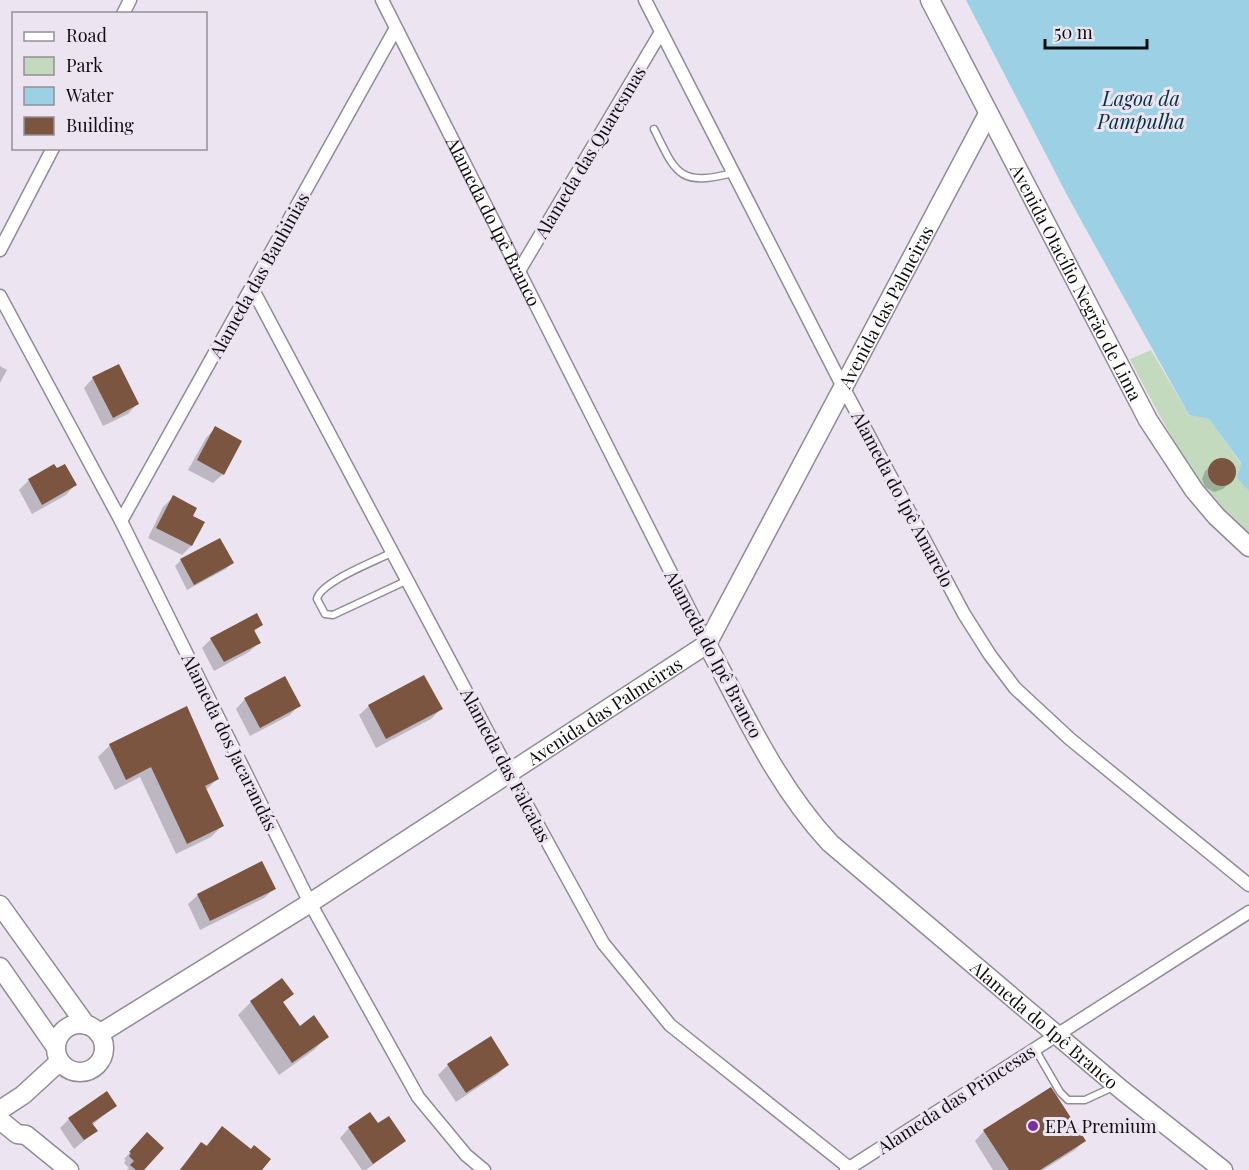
<svg xmlns="http://www.w3.org/2000/svg" width="1249" height="1170" viewBox="0 0 1249 1170" font-family="'Playfair Display',serif">
<style>
.green{fill:#c4dabf}
.water{fill:#9cd1e5}
.shadow{fill:#0003}
.building{fill:#7b553f}
.lines{fill:none;stroke-linecap:round;stroke-linejoin:round}
.lane-casing{stroke:#918b96;stroke-width:9}
.street-casing{stroke:#918b96;stroke-width:15}
.secondary-casing{stroke:#918b96;stroke-width:21}
.lane{stroke:#fff;stroke-width:6}
.street{stroke:#fff;stroke-width:12}
.secondary{stroke:#fff;stroke-width:18}
.poi-dot{fill:#7a2ea0;stroke:#ece5f1;stroke-width:2}
.labels{text-anchor:middle;dominant-baseline:central;stroke-width:6;stroke-linejoin:round;paint-order:stroke}
.street-label{font-size:18px;fill:#0f0d10;stroke:#ece5f1}
.poi-label{font-size:18px;fill:#0f0d10;stroke:#ece5f1;text-anchor:start}
.water-label{font-size:20px;font-style:italic;fill:#013140;stroke:#ece5f1}
</style>
<rect width="100%" height="100%" fill="#ece5f1"/>
<path class="green" d="M1151,350L1189,415L1209,419L1241,464L1238,478L1249,491V541C1198,489 1163,424 1130,359Z"/>
<path class="water" d="M966,0H1249V491L1237,478L1241,463L1209,419L1189,415L1067,195Z"/>
<path class="shadow" d="M0,366L7,370L0,383Z
M93,378L137,404L128,414L103,426L84,388Z
M215,428L223,474L213,483L188,470L206,438Z
M1219,459L1231,463L1235,471L1229,483L1223,489L1214,492L1205,487L1202,479L1205,471Z
M29,480L75,485L66,495L32,514L19,490Z
M173,497L191,517V546L182,555L148,538L163,507Z
M181,560L232,563L226,569L187,590L175,566Z
M261,625L253,633L259,643L249,652L214,671L202,648L211,639Z
M245,699L299,705L290,715L250,736L236,709Z
M369,706L441,709L431,719L376,748L359,715Z
M186,708L217,779L206,790L223,825L211,837L176,854L140,777L115,790L98,757L110,745Z
M274,889L264,898L200,930L188,904L198,895Z
M292,994L282,1003L299,1028L327,1037L314,1050L279,1075L238,1015L251,1002Z
M448,1065H507L498,1074L456,1102L438,1075Z
M115,1106L92,1125L96,1131L74,1149L60,1128L69,1119Z
M377,1125L404,1141L366,1170H362L340,1138L349,1128Z
M222,1128L260,1170H179L202,1144L205,1147Z
M984,1131L1084,1141L1075,1150L1043,1170H993L975,1141Z
M147,1134L142,1170H127L129,1168L124,1163L126,1160L124,1159Z"/>
<path class="building" d="M119,364L139,404L113,418L92,377Z
M215,426L242,441L224,475L197,460Z
M1208 472a14 14 0 1 1 28 0a14 14 0 1 1-28 0Z
M54,464L57,468L65,464L77,485L42,505L28,479Z
M173,495L197,508L193,516L205,522L192,546L156,528Z
M220,538L234,563L194,585L180,559Z
M257,613L263,625L254,630L261,643L224,662L210,638Z
M424,675L443,709L386,739L368,705Z
M285,676L301,706L260,728L244,698Z
M187,706L219,779L205,786L224,826L187,844L151,767L126,780L109,744Z
M262,861L276,889L210,921L197,894Z
M282,978L294,994L283,1002L300,1026L314,1015L329,1037L292,1063L250,1001Z
M491,1036L509,1065L466,1093L447,1064Z
M1051,1087L1086,1141L1040,1170H1009L983,1130Z
M107,1091L117,1106L92,1123L98,1131L84,1140L68,1118Z
M370,1112L378,1123L389,1116L406,1141L373,1164L348,1127Z
M222,1126L251,1149L254,1145L271,1159L262,1170H180L201,1142L207,1146Z
M147,1132L164,1148L144,1170H136L130,1165L134,1161L129,1156L131,1153L129,1152Z"/>
<g class="lines">
<g class="lane-casing">
<path id="lane" d="M654,129C676,173 678,187 733,173
M393,552C376,561 320,582 317,599L325,614L333,615L408,580
M1035,1049L1060,1092L1068,1100H1085L1113,1087"/>
</g>
<g class="street-casing">
<g id="street">
<path id="s1" d="M382,0L707,644"/>
<path d="M645,0L843,387L964,614L990,655L1015,688L1070,739L1249,885"/>
<path d="M123,14L130,0"/>
<path d="M0,250L53,148"/>
<path d="M519,271L661,32"/>
<path d="M252,288L510,774L603,943L670,1025L852,1170"/>
<path d="M0,296L121,521L310,903L418,1097L466,1155L484,1170"/>
<path d="M121,521L396,28"/>
<path d="M846,1170L1249,912"/>
</g>
</g>
<g class="secondary-casing">
<g id="secondary">
<path id="s2" d="M930,0L1148,420L1194,490L1216,516L1249,547"/>
<path id="s3" d="M707,644C744,712 776,785 830,843L1123,1091L1223,1170"/>
<path d="M0,905L86,1025"/>
<path d="M0,967L55,1046"/>
<circle cx="80" cy="1048" r="24"/>
<path id="s4" d="M99,1034L310,903L707,644L988,114"/>
<path d="M0,1110L23,1095L59,1062"/>
<path d="M0,1120L17,1134L26,1135L69,1170"/>
</g>
</g>
<use href="#lane" class="lane"/>
<use href="#street" class="street"/>
<use href="#secondary" class="secondary"/>
</g>
<circle class="poi-dot" cx="1033" cy="1126" r="6"/>
<g class="labels">
<g class="street-label">
<text transform="translate(590 152) rotate(-59)">Alameda das Quaresmas</text>
<text stroke="none"><textPath href="#s1" startOffset="248">Alameda do Ipê Branco</textPath></text>
<text transform="translate(259 275) rotate(-61)">Alameda das Bauhinias</text>
<text stroke="none"><textPath href="#s2" startOffset="318">Avenida Otacílio Negrão de Lima</textPath></text>
<text stroke="none"><textPath href="#s4" startOffset="1104">Avenida das Palmeiras</textPath></text>
<text transform="translate(903 499) rotate(62)">Alameda do Ipê Amarelo</text>
<text transform="translate(714 654) rotate(62)">Alameda do Ipê Branco</text>
<text stroke="none"><textPath href="#s4" startOffset="600">Avenida das Palmeiras</textPath></text>
<text transform="translate(230 742) rotate(64)">Alameda dos Jacarandás</text>
<text transform="translate(506 765) rotate(62)">Alameda das Falcatas</text>
<text stroke="none"><textPath href="#s3" startOffset="516">Alameda do Ipê Branco</textPath></text>
<text transform="translate(956 1099) rotate(-33)">Alameda das Princesas</text>
</g>
<g class="poi-label">
<text x="1045" y="1126">EPA Premium</text>
</g>
<g class="water-label">
<text x="1141" y="97">Lagoa da<tspan x="1141" dy="23">Pampulha</tspan></text>
</g>
</g>
<rect x="12" y="12" width="195" height="138" fill="#ece5f1" stroke="#948f97" stroke-width="1.5"/>
<rect x="24" y="32" width="30" height="9" fill="#ffffff" stroke="#948f97" stroke-width="1.5"/>
<text x="66" y="42" font-size="18" fill="#0f0d10">Road</text>
<rect x="24" y="57" width="30" height="18" fill="#c4dabf" stroke="#948f97" stroke-width="1.5"/>
<text x="66" y="72" font-size="18" fill="#0f0d10">Park</text>
<rect x="24" y="87" width="30" height="18" fill="#9cd1e5" stroke="#948f97" stroke-width="1.5"/>
<text x="66" y="102" font-size="18" fill="#0f0d10">Water</text>
<rect x="24" y="117" width="30" height="18" fill="#7b553f" stroke="#948f97" stroke-width="1.5"/>
<text x="66" y="132" font-size="18" fill="#0f0d10">Building</text>
<path d="M1045 39v9h102v-9" fill="none" stroke="#0f0d10" stroke-width="3"/>
<text x="1054" y="39" font-size="18" fill="#0f0d10" stroke="#ece5f1" stroke-width="4.5" paint-order="stroke">50 m</text>
</svg>
